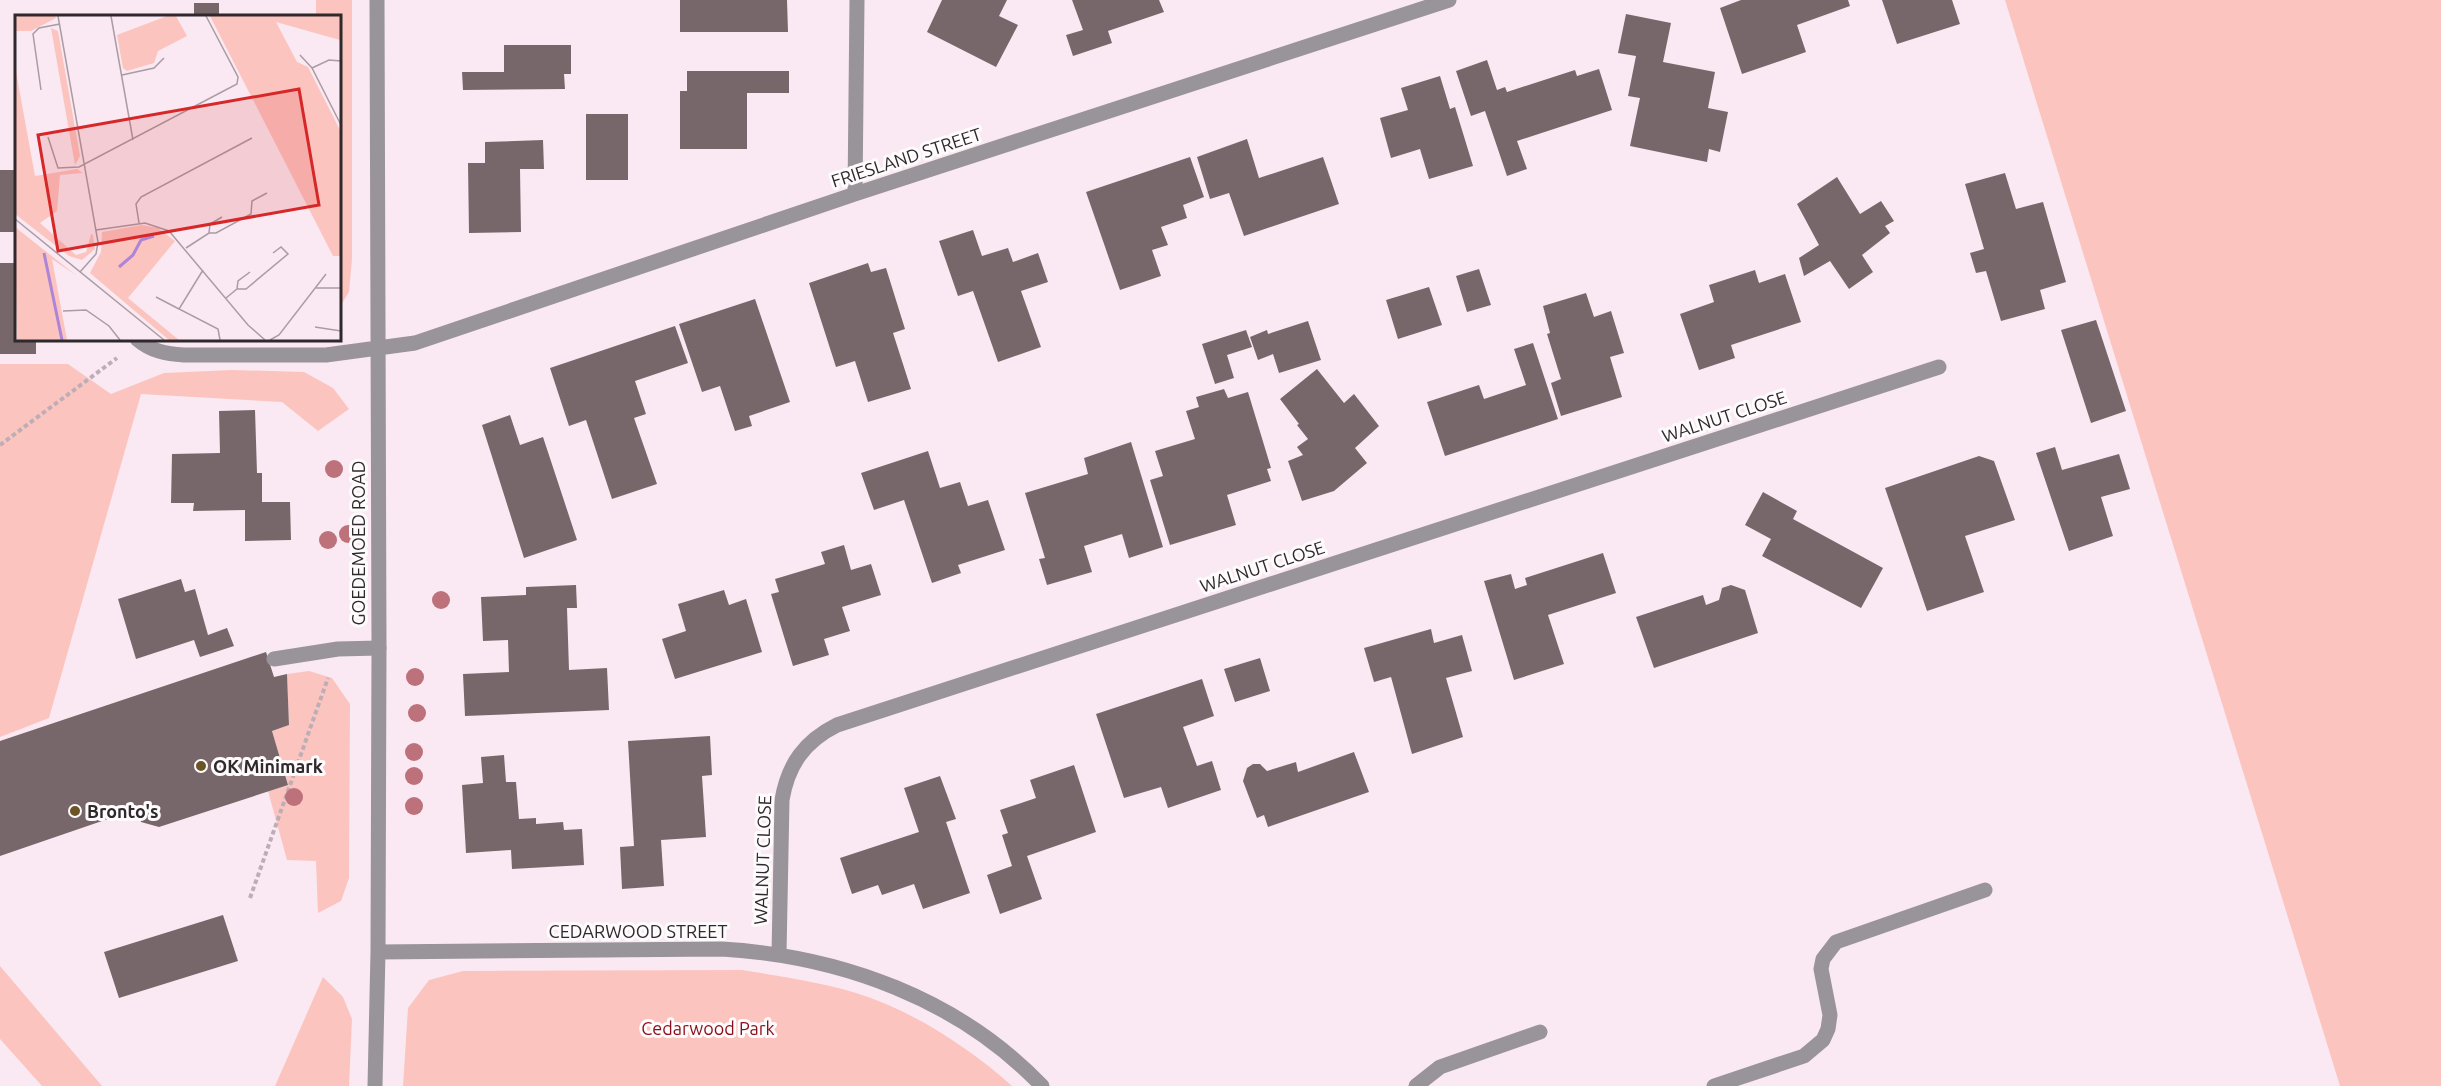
<svg xmlns="http://www.w3.org/2000/svg" width="2441" height="1086" viewBox="0 0 2441 1086" font-family="Ubuntu,sans-serif">
<style>
.green{fill:#fcc4bf}
.building{fill:#78676a}
.lines{fill:none;stroke-linecap:round;stroke-linejoin:round}
.path{stroke:#bcaeb6;stroke-width:4;stroke-dasharray:4.5 3;stroke-linecap:butt}
.service{stroke:#999499;stroke-width:15}
.minor{stroke:#999499;stroke-width:15}
.tree{fill:#bc717b}
.poi-dot{fill:#6c5525;stroke:#fefbfc;stroke-width:2}
.labels{text-anchor:middle;dominant-baseline:central;stroke-width:6;stroke-linejoin:round;paint-order:stroke}
.street-label{font-size:18px;fill:#2f292c;stroke:#fefbfc}
.poi-label{font-size:18px;font-weight:bold;fill:#2f292c;stroke:#fefbfc;text-anchor:start}
.park-label{font-size:18px;fill:#890e19;stroke:#fefbfc}
.inset-river{fill:none;stroke:#ad85d7;stroke-width:3}
.inset-road{fill:none;stroke:#a99ca3;stroke-width:1.5}
.view{fill:#d62828;fill-opacity:0.15;stroke:#d62828;stroke-width:3}
.inset-edge{fill:none;stroke:#2f292c;stroke-width:3}
</style>
<rect width="100%" height="100%" fill="#fae9f2"/>
<path class="green" d="M316,0H352V259L349,292L339,308V16H316Z
M2005,0H2441V1086H2340Z
M0,364H68L111,394L164,373L232,370L304,372L333,388L349,409L318,431L282,402L141,394L49,718L0,737Z
M309,671L332,678L350,704L349,878L341,901L318,913L316,861L287,860L268,791L288,785L272,731L289,725L287,674Z
M0,966L102,1086H42L0,1039Z
M742,970C784,977 828,983 868,997C919,1015 972,1050 1012,1086H403L408,1008L429,980L463,971Z
M323,977L343,997L352,1019L349,1086H275Z"/>
<path class="building" d="M680,0H787L788,32H680Z
M942,0H1007L999,16L1018,25L996,67L927,32Z
M1072,0H1159L1164,12L1108,31L1112,43L1073,56L1066,35L1083,30Z
M1741,0H1848L1850,6L1797,25L1806,52L1742,74L1720,8Z
M1882,0H1952L1960,24L1897,44Z
M194,3H219V16H194Z
M1626,14L1671,23L1663,62L1715,72L1708,108L1728,112L1720,152L1709,149L1707,162L1630,146L1640,98L1628,96L1636,56L1618,53Z
M504,45H571V74H564L565,89L463,90L462,72H504Z
M1487,60L1497,90L1505,87L1507,92L1575,70L1577,76L1599,69L1612,110L1517,141L1527,169L1507,176L1485,111L1471,116L1456,71Z
M687,71H789V93H747V149H680V91H687Z
M1440,76L1450,109L1455,107L1473,166L1429,179L1420,149L1391,158L1380,118L1408,110L1401,88Z
M586,114H628V180H586Z
M14,126H16V232H0V170H14Z
M1247,139L1259,178L1323,157L1339,204L1244,236L1229,193L1210,199L1197,157Z
M543,140L544,169H520L521,232L469,233L468,163H485V142Z
M1190,157L1204,197L1183,205L1187,218L1161,227L1168,245L1152,250L1161,276L1120,290L1086,192Z
M2005,173L2016,209L2043,202L2066,282L2040,290L2045,309L2001,321L1986,271L1976,273L1970,253L1984,249L1965,184Z
M1837,177L1860,214L1881,201L1894,221L1885,226L1890,233L1862,255L1873,272L1849,289L1830,261L1804,276L1799,258L1819,245L1797,204Z
M973,230L982,256L1008,248L1013,262L1038,253L1048,282L1021,291L1041,347L998,362L973,291L958,296L939,241Z
M0,263H16V339H36V354H0Z
M868,263L871,272L886,268L905,329L893,333L911,389L868,402L855,361L836,367L809,283Z
M1479,269L1491,305L1467,312L1456,276Z
M1755,270L1759,283L1785,274L1801,322L1731,345L1735,358L1699,370L1680,314L1714,302L1709,285Z
M1429,287L1442,325L1398,339L1386,300Z
M1586,293L1594,317L1611,311L1624,353L1610,357L1622,397L1561,416L1551,383L1561,379L1547,334L1550,333L1543,306Z
M755,299L790,402L749,416L752,426L735,431L720,386L702,392L679,324Z
M2096,320L2126,411L2091,423L2061,330Z
M1308,321L1321,360L1279,373L1273,354L1258,360L1250,337L1267,330L1268,334Z
M675,326L688,363L635,381L646,414L634,418L657,484L612,499L586,420L569,426L550,368Z
M1246,330L1252,347L1227,355L1234,378L1215,384L1202,344Z
M1533,343L1558,419L1445,456L1427,402L1479,385L1484,399L1526,385L1514,349Z
M1317,369L1344,403L1354,394L1379,426L1355,448L1367,463L1334,491L1302,501L1288,461L1303,455L1297,447L1308,439L1297,425L1299,424L1280,399Z
M1224,389L1228,398L1248,392L1271,468L1267,469L1271,481L1227,495L1236,525L1170,545L1150,480L1163,476L1155,451L1195,439L1186,411L1199,407L1196,397Z
M255,410L257,473H262V502H290L291,540L245,541V510L193,511L194,503H171L172,454L220,453L219,411Z
M510,415L520,445L543,437L577,540L524,558L482,425Z
M1131,442L1163,547L1129,558L1122,534L1084,546L1092,572L1047,585L1039,559L1045,558L1025,493L1088,474L1084,458Z
M2055,447L2062,470L2119,454L2130,489L2101,497L2113,536L2069,551L2036,453Z
M928,451L940,488L960,482L968,506L988,500L1005,550L958,565L961,573L932,583L904,500L874,510L861,473Z
M1979,456L1994,461L2015,520L1965,536L1984,592L1927,611L1885,488Z
M1763,492L1797,511L1793,519L1883,568L1861,608L1762,556L1771,539L1745,525Z
M844,545L851,570L871,564L881,595L842,607L850,631L824,639L829,655L793,666L771,594L779,592L775,579L825,564L821,552Z
M1603,553L1616,593L1548,615L1564,664L1514,680L1484,581L1511,574L1515,589L1527,585L1525,578Z
M181,579L185,592L195,589L208,635L227,628L234,646L200,657L194,640L136,659L118,599Z
M576,585L577,608H567L569,670L607,668L609,710L465,716L463,674L509,672L508,640L483,641L481,597L526,595V587Z
M1731,585L1745,590L1758,633L1654,668L1636,617L1703,595L1706,605L1719,600L1722,588Z
M724,590L729,605L746,599L762,652L675,679L662,639L686,631L678,604Z
M1431,629L1434,643L1462,635L1472,671L1446,678L1463,737L1412,754L1391,677L1374,682L1364,648Z
M266,652L274,677L287,674L289,725L272,731L288,785L159,827L141,822L137,809L0,856V741Z
M1260,658L1270,691L1235,702L1224,669Z
M1202,679L1214,716L1183,727L1197,766L1212,761L1221,790L1168,808L1161,787L1124,798L1096,714Z
M710,736L712,775L702,776L706,837L661,840L664,886L622,889L620,847L634,846L628,741Z
M1354,752L1369,792L1268,827L1264,815L1257,818L1243,781L1247,768L1253,764H1260L1267,771L1296,762L1298,772Z
M504,755L506,782H516L519,819L536,818V824L563,822L564,830L582,829L584,865L512,869L511,850L466,853L462,785L483,783L481,757Z
M1074,765L1096,832L1027,856L1042,899L1000,914L987,875L1012,866L1002,835L1008,833L1000,810L1036,798L1030,780Z
M940,776L956,819L946,822L970,893L923,909L914,884L882,895L878,885L852,894L840,858L919,832L904,788Z
M223,915L238,961L119,998L104,952Z"/>
<g class="lines">
<path class="path" d="M0,445L117,358
M250,898L328,678"/>
<path class="service" d="M274,659L338,649L379,648
M1416,1086L1440,1067L1540,1032
M1714,1086L1804,1056L1823,1040L1828,1029L1830,1015L1821,969L1823,959L1836,942L1985,890"/>
<path class="minor" d="M855,194L857,0
M137,339C151,351 166,354 184,355H326L415,343L855,194L1449,0
M378,952L722,949C841,956 959,999 1042,1086
M779,954L782,800C788,764 805,741 837,725L1939,367
M375,1086L378,952L379,648L377,0"/>
</g>
<g class="tree">
<circle cx="334" cy="469" r="9"/>
<circle cx="348" cy="534" r="9"/>
<circle cx="328" cy="540" r="9"/>
<circle cx="441" cy="600" r="9"/>
<circle cx="415" cy="677" r="9"/>
<circle cx="417" cy="713" r="9"/>
<circle cx="414" cy="752" r="9"/>
<circle cx="414" cy="776" r="9"/>
<circle cx="294" cy="797" r="9"/>
<circle cx="414" cy="806" r="9"/>
</g>
<g class="poi-dot">
<circle cx="201" cy="766" r="6"/>
<circle cx="75" cy="811" r="6"/>
</g>
<g class="labels">
<g class="street-label">
<text transform="translate(906 157) rotate(-18)">FRIESLAND STREET</text>
<text transform="translate(1724 416) rotate(-18)">WALNUT CLOSE</text>
<text transform="translate(358 543) rotate(-90)">GOEDEMOED ROAD</text>
<text transform="translate(1262 566) rotate(-18)">WALNUT CLOSE</text>
<text transform="translate(762 860) rotate(-88)">WALNUT CLOSE</text>
<text x="638" y="931">CEDARWOOD STREET</text>
</g>
<g class="poi-label">
<text x="213" y="766">OK Minimark</text>
<text x="87" y="811">Bronto's</text>
</g>
<g class="park-label">
<text x="708" y="1028">Cedarwood Park</text>
</g>
</g>
<g transform="translate(15 15)">
<rect width="326" height="326" fill="#fae9f2"/>
<path d="M5,1H40L41,3L16,16H0V3ZM152,1H161L172,21L143,36L139,48L112,56L108,53L102,20ZM195,1H325V25L261,7L282,47L293,52L325,115V241H318ZM36,13L43,16L65,141L60,150ZM0,51L20,161L62,154L68,158L45,160L42,196L25,208L61,240L71,237L76,219L78,220L80,234L67,245L54,241L0,199ZM127,210L143,213L160,226L113,283L164,325H154L75,258L86,237L87,217ZM0,212L62,261L37,244L52,325H2Z" fill="#fcc4bf"/>
<path class="inset-river" d="M29,238L47,325M104,252L118,240L126,225L139,221"/>
<path class="inset-road" d="M43,1L83,227L81,239L65,257M96,1L118,125M285,40L297,53L326,110M297,53L314,45L326,46M107,60L139,53L149,43M26,75L18,19L24,13L45,9M33,122L43,153L64,152L222,69L223,62L191,1M0,204L149,325M124,208L121,189L126,182L237,123M81,215L130,208L154,216L233,310L250,325M194,218L195,209L207,202M171,233L194,218H201L236,199L237,186L252,178M188,255L164,294L203,314L205,325M301,273H326M222,274L223,266L235,257M141,282L164,294M211,283L222,274H231L273,239L266,232L258,238M48,296L71,295L94,311L105,325M300,312L326,316M255,325L264,320L311,259"/>
<path class="view" d="M284,74L304,190L43,236L23,120Z"/>
<rect width="326" height="326" class="inset-edge"/>
</g>
</svg>
